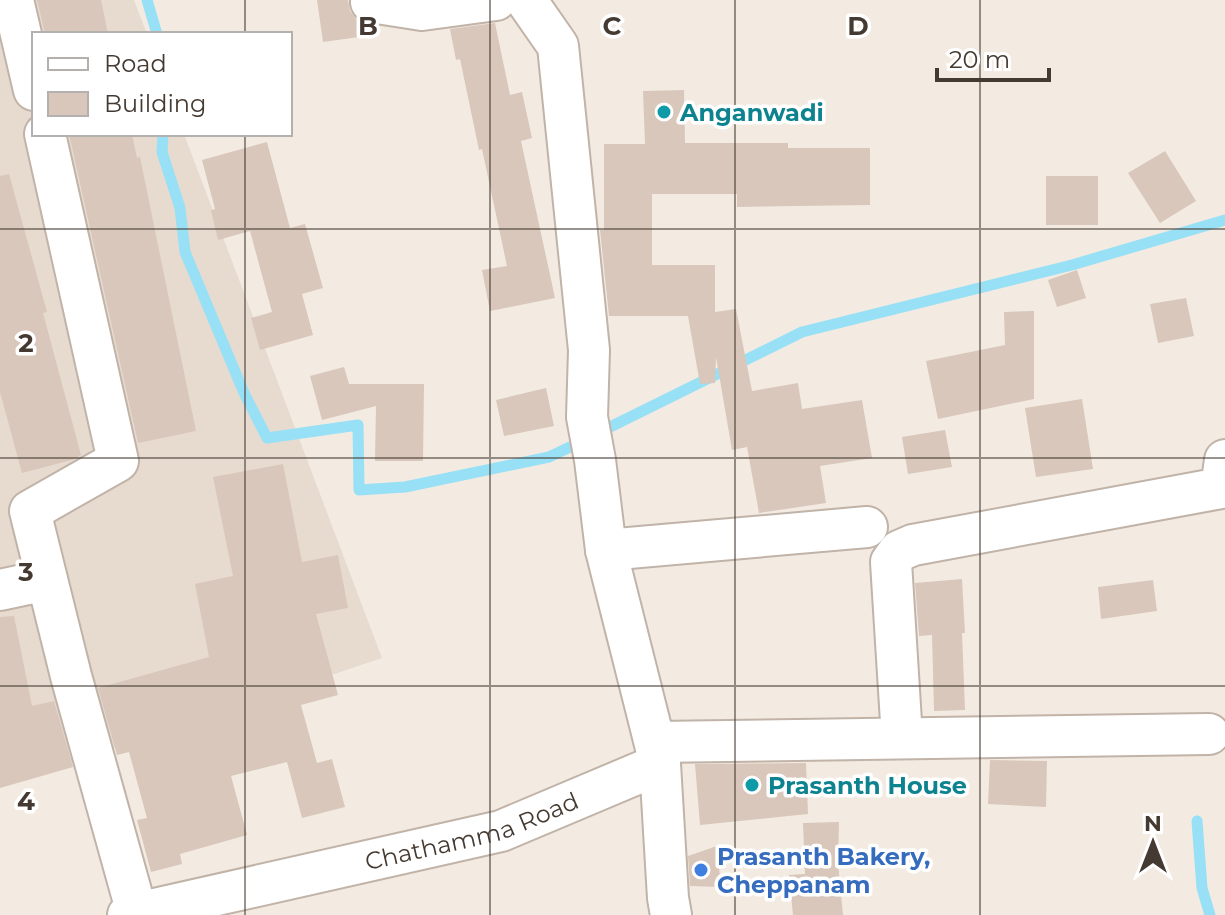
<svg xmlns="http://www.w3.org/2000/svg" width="1225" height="915" viewBox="0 0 1225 915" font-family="Montserrat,sans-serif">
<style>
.residential{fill:#e7dbd0}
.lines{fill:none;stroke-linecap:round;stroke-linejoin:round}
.stream{stroke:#98e0f5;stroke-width:11}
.building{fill:#d8c7ba}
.minor-casing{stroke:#c1b3a7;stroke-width:44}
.minor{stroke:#fff;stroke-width:40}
.grid{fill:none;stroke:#443a32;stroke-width:2;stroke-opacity:0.55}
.culture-dot{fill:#0f9aa8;stroke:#fff;stroke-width:3}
.shop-dot{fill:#3f7fe0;stroke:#fff;stroke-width:3}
.labels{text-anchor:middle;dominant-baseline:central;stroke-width:7;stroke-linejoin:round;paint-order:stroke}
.culture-label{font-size:24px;font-weight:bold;fill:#0d838f;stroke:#fff;text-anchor:start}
.street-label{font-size:24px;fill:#443a32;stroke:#fff}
.shop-label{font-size:24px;font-weight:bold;fill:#366cbe;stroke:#fff;text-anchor:start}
.grid-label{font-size:26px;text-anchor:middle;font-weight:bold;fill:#443a32;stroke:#fff;stroke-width:7;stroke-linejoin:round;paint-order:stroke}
</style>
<rect width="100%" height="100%" fill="#f3ebe2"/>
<path class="residential" d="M0,0H134L147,34H34V134H184L382,658L0,786Z"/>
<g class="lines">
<path class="stream" d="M147,0L157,34
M163,134L162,152L180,208L185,252L244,393L267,438L358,425L359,490L405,487L549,457L570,447
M604,430L802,332L1072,265L1225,220
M1197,821L1202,888L1210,915"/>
</g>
<path class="building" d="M37,0H101L108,34H45Z
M317,0H348L350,11L357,20L359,37L323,42Z
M495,23L510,95L522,92L532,138L521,141L555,298L490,311L482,270L507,266L482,149L479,150L460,59L456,60L450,29Z
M684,90L685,143H788V148H870V205L737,207V194H652V265H715V312L736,309L752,391L798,383L802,409L862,400L872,458L820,466L826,503L759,513L747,447L732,450L716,357L715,383L700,384L688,316H609L600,230H604V144H645L643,91Z
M69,134H132L137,158L140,157L196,431L138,443Z
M267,142L290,228L305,224L323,288L302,294L313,335L260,350L251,318L272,312L250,231L218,240L211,210L215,209L202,160Z
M1165,151L1196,201L1160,223L1128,173Z
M9,174L47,312L43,313L81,455L75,459L22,473L0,392V176Z
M1046,176H1098V225H1046Z
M1077,270L1086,298L1057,307L1048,280Z
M1186,298L1194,336L1158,343L1150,304Z
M1034,311V399L938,419L926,361L1005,345L1004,312Z
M344,367L349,384H424L423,461H375L376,406L322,420L310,376Z
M546,388L554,426L504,436L496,400Z
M1082,399L1093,469L1036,477L1025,408Z
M945,430L952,467L908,474L902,437Z
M283,464L302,562L338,555L348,608L316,614L338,695L301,705L317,763L332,759L345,807L302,818L287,762L231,776L247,835L180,854L182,864L151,872L137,820L147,818L129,752L117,755L98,688L209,657L195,584L233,576L213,477Z
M962,579L965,633H962L965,710L934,711L932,635L919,636L915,583Z
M1153,580L1157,611L1101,619L1098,587Z
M14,616L32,706L54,701L73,767L0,788V617Z
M990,760L1047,761L1046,807L988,804Z
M806,763L808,814L700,825L695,764Z
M839,822L838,863L843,915H793L789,875L805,874L803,823Z
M717,846L721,887L690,886L688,856Z"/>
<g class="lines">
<g class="minor-casing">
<g id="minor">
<path d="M13,0L34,90"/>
<path d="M526,0L558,46L589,350L587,417L595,460L606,550L660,764"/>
<path d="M371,2L422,10L496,0"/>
<path d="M45,134L118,461L30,511L71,676L137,913"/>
<path d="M606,550L867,527"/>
<path d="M0,590L47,580"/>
<path d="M902,738L891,562L899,551L913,545L1221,488L1225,460"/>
<path d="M655,742L1209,734"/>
<path id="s1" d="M128,915L501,831L660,764L668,898L671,915"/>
</g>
</g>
<use href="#minor" class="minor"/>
</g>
<path class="grid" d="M245,0V34M490,0V915M735,0V915M980,0V915M245,134V915M0,229H1225M0,458H1225M0,686H1225"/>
<g class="culture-dot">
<circle cx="664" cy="112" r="8"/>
<circle cx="752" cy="785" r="8"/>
</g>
<circle class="shop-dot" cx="701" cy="870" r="8"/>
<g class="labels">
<g class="culture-label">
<text x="680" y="112">Anganwadi</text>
<text x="768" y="785">Prasanth House</text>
</g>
<g class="street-label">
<text stroke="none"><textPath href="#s1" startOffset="354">Chathamma Road</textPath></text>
</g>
<g class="shop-label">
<text x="717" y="856">Prasanth Bakery,<tspan x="717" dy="28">Cheppanam</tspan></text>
</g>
</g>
<g class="grid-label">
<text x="368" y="35">B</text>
<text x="612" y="35">C</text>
<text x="858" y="35">D</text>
<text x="26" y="352">2</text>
<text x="26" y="581">3</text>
<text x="26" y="810">4</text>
</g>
<rect x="32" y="32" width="260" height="104" fill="#ffffff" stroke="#b4b0ad" stroke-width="2"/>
<rect x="48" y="58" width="40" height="12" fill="#ffffff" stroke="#b4b0ad" stroke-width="2"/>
<text x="104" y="72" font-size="24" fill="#443a32">Road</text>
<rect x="48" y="92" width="40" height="24" fill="#d8c7ba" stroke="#b4b0ad" stroke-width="2"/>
<text x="104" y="112" font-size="24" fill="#443a32">Building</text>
<g transform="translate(1153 843)" stroke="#ffffff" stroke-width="6" paint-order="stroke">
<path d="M0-6L14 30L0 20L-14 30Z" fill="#443a32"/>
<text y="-12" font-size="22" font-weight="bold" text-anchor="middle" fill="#443a32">N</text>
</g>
<path d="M937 68v12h112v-12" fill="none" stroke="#443a32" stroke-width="4"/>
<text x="949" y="68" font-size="24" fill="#443a32" stroke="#ffffff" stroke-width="6" paint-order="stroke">20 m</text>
</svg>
